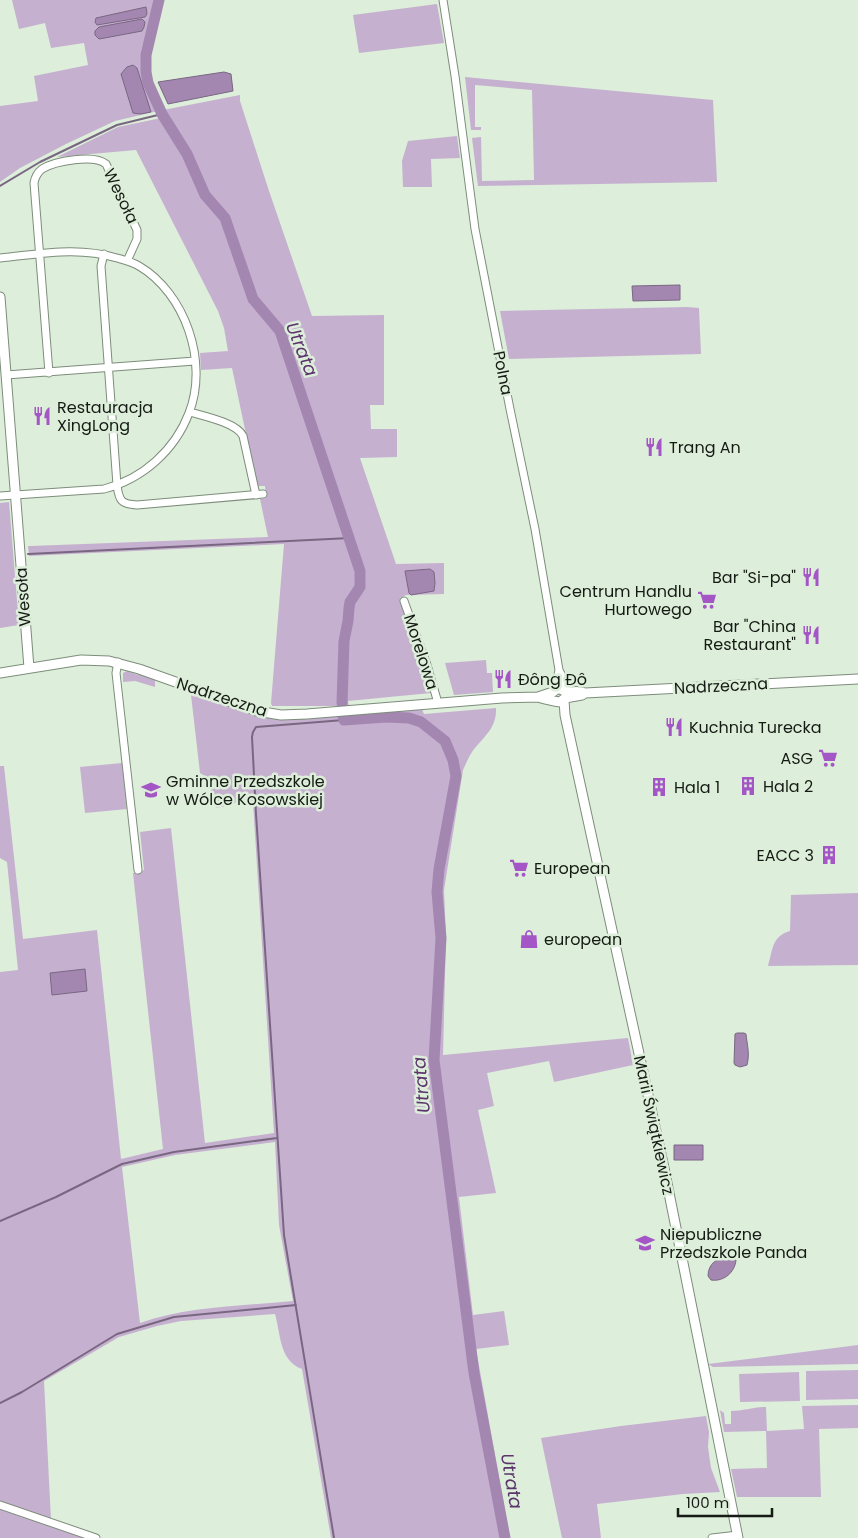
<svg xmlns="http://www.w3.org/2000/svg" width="858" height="1538" viewBox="0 0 858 1538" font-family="Poppins,sans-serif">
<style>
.green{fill:#c6b0d0;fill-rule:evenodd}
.water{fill:#a487b1;stroke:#796782}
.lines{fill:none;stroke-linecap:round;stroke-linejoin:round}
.stream{stroke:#796782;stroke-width:2}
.river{stroke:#a487b1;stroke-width:11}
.minor-casing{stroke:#7d8d7b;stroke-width:9}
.tertiary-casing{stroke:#7d8d7b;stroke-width:11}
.minor{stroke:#fff;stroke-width:7}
.tertiary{stroke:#fff;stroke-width:9}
.labels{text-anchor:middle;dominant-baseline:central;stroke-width:5;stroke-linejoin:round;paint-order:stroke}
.street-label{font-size:16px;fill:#151b14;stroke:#ddeeda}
.poi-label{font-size:16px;fill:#151b14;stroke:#ddeeda;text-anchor:start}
.water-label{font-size:18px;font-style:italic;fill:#5b356c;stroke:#ddeeda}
</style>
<rect width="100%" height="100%" fill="#ddeeda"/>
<path class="green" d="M12,0H154L155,4C149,27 140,54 143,78C145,90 152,101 158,111L240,95V101L269,191L312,316L384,315V405H370L371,429H397V457L360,458L396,564L444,563V594L406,595L400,598L423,665L431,693L348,701L349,706H272L271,703L284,544L29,556L28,546H31L268,537L260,499L266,498L265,486H257L232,368L201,370L200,353L228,351L224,328L218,311L136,150L57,157L118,127L161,118L158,111L115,121L66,144L20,168L0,182V106L38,101L34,76L88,65L84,43L51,48L45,23L19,29Z
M437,4L444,43L359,53L353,15Z
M465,77L713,100L717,182L478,186L472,138L481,137L482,181L534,180L532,90L475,85V127H481V130H471Z
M457,136L460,158L431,159L432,187H403L402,161L408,141Z
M687,307L699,308L701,354L509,359L500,311Z
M9,502L19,625L0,628V503Z
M486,660L487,673H492L493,692L454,695L445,663Z
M127,671L139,675L140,673L155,678V687L135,681L123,682V673Z
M191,695L279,719H301L361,713L422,709L424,714L496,708C497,729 483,737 472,752C468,758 466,764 463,770L444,890L446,936L443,1055L628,1038L633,1065L554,1082L549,1061L487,1073L494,1106L478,1110L496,1193L459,1197L473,1315L504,1311L509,1345L476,1349L510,1538H331L302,1369C279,1360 281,1335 275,1314L181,1321L157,1326L119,1337L44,1381L51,1520L0,1503V972L18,970L7,862L0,858V766H4L23,939L97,930L121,1159L163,1149L133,873L144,870L140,832L171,828L205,1143L274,1133L253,803L240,801L227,806L216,808L208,778L200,773ZM275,1142L279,1225L293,1301C242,1306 188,1306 140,1323L122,1167L175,1155Z
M122,763L127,809L85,813L80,767Z
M858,893V965L768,966C773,949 772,936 790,931L791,895Z
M858,1345V1364L713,1367L708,1364Z
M858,1370V1399L806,1400V1371Z
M799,1372L800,1401L740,1402L739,1374Z
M858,1405V1428L819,1429L821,1497H737L731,1469L767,1468L766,1431L724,1432L720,1410L724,1413L725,1424H731V1411C743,1411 753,1407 766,1407L767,1431L804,1429L802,1406Z
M706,1416L709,1432L708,1447L711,1468L720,1492L683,1494L597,1504L601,1538H562L541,1438L621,1426Z
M0,1508L90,1538H0Z"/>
<path class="water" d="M146,7L147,14L145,17L97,25L95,22L96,18Z
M142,19L145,22L144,27L142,31L99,39L95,35V31L99,27Z
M133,65L137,68L151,112L140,114L133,113L121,74L127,67Z
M224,72L231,74L233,91L168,104L158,82Z
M680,285V300L633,301L632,286Z
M430,569L434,572L435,583L434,591L411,595L409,593L405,571Z
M85,969L87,991L52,995L50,973Z
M737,1033H744L746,1034C747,1044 750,1054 747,1065L740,1067L735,1065L734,1063L735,1034Z
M674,1145H703V1160H674Z
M729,1255L733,1256L736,1260C735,1272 724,1282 711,1280L708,1276C708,1263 718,1258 729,1255Z"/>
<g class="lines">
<path class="stream" d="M0,186L40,162L117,125L162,114
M28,554L350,538
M0,1221L56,1197L122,1164L174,1152L277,1138
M0,1403L22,1392L117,1334L174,1317L296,1305
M334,1538L284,1235L256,814L252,737L253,732L256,727L344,720"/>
<path class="river" d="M159,0L146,55V72L148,83L162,114L187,154L205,195L225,218L253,299L280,331L360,571V587L350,602L349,608L348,621L344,641L342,703
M343,716L344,720L386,717L409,718L421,722L445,741L453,760L456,776L439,869L437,892L441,938L434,1060L474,1373L505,1538"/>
<g class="minor-casing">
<path id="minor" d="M443,0L455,76L475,229L510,409L535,529L559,670L562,676V689
M104,254L101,266L117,485C119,501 121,504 137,505L263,494
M0,258C41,254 77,246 117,258C124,260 132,262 139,266C185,293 209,362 189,413C175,450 143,479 104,489L0,496
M49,373L34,183C35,177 37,173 42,169C55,161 94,154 106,164L137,230V239L127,261
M6,375L195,361
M190,412C204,416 237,423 243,436L256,495
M404,601L427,665L438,703
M118,662L116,673L138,870
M555,689L559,670
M0,1505L96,1538
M712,1538L738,1535"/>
</g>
<g class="tertiary-casing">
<path id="tertiary" d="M0,297L29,668
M0,673L81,660L109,661L139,669L257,711L281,715L307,714L502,698L538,697C540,698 558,702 560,702L565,698L582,695L585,693
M538,697L553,692L558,688C560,689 562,690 565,691C571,693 578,690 585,693L858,679
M564,700L565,715L664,1168L738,1538"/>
</g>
<use href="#minor" class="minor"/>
<use href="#tertiary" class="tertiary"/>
</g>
<defs>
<g id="restaurant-bare" transform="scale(1.5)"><path d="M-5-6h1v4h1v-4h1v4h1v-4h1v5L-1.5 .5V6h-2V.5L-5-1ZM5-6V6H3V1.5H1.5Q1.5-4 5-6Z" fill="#a455c6" stroke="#ddeeda" stroke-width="2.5" paint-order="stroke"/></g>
<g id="supermarket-bare" transform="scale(1.5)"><path d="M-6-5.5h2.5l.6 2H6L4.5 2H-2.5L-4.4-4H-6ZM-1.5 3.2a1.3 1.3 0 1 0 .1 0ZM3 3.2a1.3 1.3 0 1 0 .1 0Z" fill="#a455c6" stroke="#ddeeda" stroke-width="2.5" paint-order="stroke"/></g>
<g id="building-bare" transform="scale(1.5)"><path d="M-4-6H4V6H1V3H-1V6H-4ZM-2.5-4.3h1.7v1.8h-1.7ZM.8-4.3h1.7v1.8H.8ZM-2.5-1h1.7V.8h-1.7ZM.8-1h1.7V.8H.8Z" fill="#a455c6" stroke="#ddeeda" stroke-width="2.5" paint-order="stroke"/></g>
<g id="school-bare" transform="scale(1.5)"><path d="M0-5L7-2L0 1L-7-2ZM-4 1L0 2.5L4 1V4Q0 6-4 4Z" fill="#a455c6" stroke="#ddeeda" stroke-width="2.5" paint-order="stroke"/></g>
<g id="shop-bare" transform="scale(1.5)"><path d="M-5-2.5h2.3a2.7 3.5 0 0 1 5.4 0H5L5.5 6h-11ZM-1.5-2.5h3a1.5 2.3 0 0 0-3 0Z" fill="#a455c6" stroke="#ddeeda" stroke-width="2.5" paint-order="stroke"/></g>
</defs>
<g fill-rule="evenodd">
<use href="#restaurant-bare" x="42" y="416"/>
<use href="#restaurant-bare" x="654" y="447"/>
<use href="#restaurant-bare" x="811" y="577"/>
<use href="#supermarket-bare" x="707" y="600"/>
<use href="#restaurant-bare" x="811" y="635"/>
<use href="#restaurant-bare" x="503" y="679"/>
<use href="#restaurant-bare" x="674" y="727"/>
<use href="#supermarket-bare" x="828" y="758"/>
<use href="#building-bare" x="748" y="786"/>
<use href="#building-bare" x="659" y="787"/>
<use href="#school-bare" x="151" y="790"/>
<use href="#building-bare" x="829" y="855"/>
<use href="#supermarket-bare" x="519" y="868"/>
<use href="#shop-bare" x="529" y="939"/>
<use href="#school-bare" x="645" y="1243"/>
</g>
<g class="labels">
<g class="street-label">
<text transform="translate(121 196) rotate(64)">Wesoła</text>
<text transform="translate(503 373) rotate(79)">Polna</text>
<text transform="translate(23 597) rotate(-94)">Wesoła</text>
<text transform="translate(421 652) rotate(72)">Morelowa</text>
<text transform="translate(721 686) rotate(-3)">Nadrzeczna</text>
<text transform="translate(222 697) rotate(18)">Nadrzeczna</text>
<text transform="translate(654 1125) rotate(78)">Marii Świątkiewicz</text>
</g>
<g class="poi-label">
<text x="57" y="407">Restauracja<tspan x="57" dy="18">XingLong</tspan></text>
<text x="669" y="447">Trang An</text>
<text x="796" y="577" text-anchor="end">Bar "Si-pa"</text>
<text x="692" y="591" text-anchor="end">Centrum Handlu<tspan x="692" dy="18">Hurtowego</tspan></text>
<text x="796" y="626" text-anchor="end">Bar "China<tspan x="796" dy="18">Restaurant"</tspan></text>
<text x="518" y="679">Đông Đô</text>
<text x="689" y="727">Kuchnia Turecka</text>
<text x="813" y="758" text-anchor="end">ASG</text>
<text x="166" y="781">Gminne Przedszkole<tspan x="166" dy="18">w Wólce Kosowskiej</tspan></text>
<text x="763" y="786">Hala 2</text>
<text x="674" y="787">Hala 1</text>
<text x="814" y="855" text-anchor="end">EACC 3</text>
<text x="534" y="868">European</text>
<text x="544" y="939">european</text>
<text x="660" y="1234">Niepubliczne<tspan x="660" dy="18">Przedszkole Panda</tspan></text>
</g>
<g class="water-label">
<text transform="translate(302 349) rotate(68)">Utrata</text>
<text transform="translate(421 1085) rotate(-95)">Utrata</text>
<text transform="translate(512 1481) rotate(80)">Utrata</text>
</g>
</g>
<path d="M678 1508v8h94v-8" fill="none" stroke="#151b14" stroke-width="2.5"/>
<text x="686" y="1508" font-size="15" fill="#151b14" stroke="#ddeeda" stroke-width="4" paint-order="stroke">100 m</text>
</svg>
